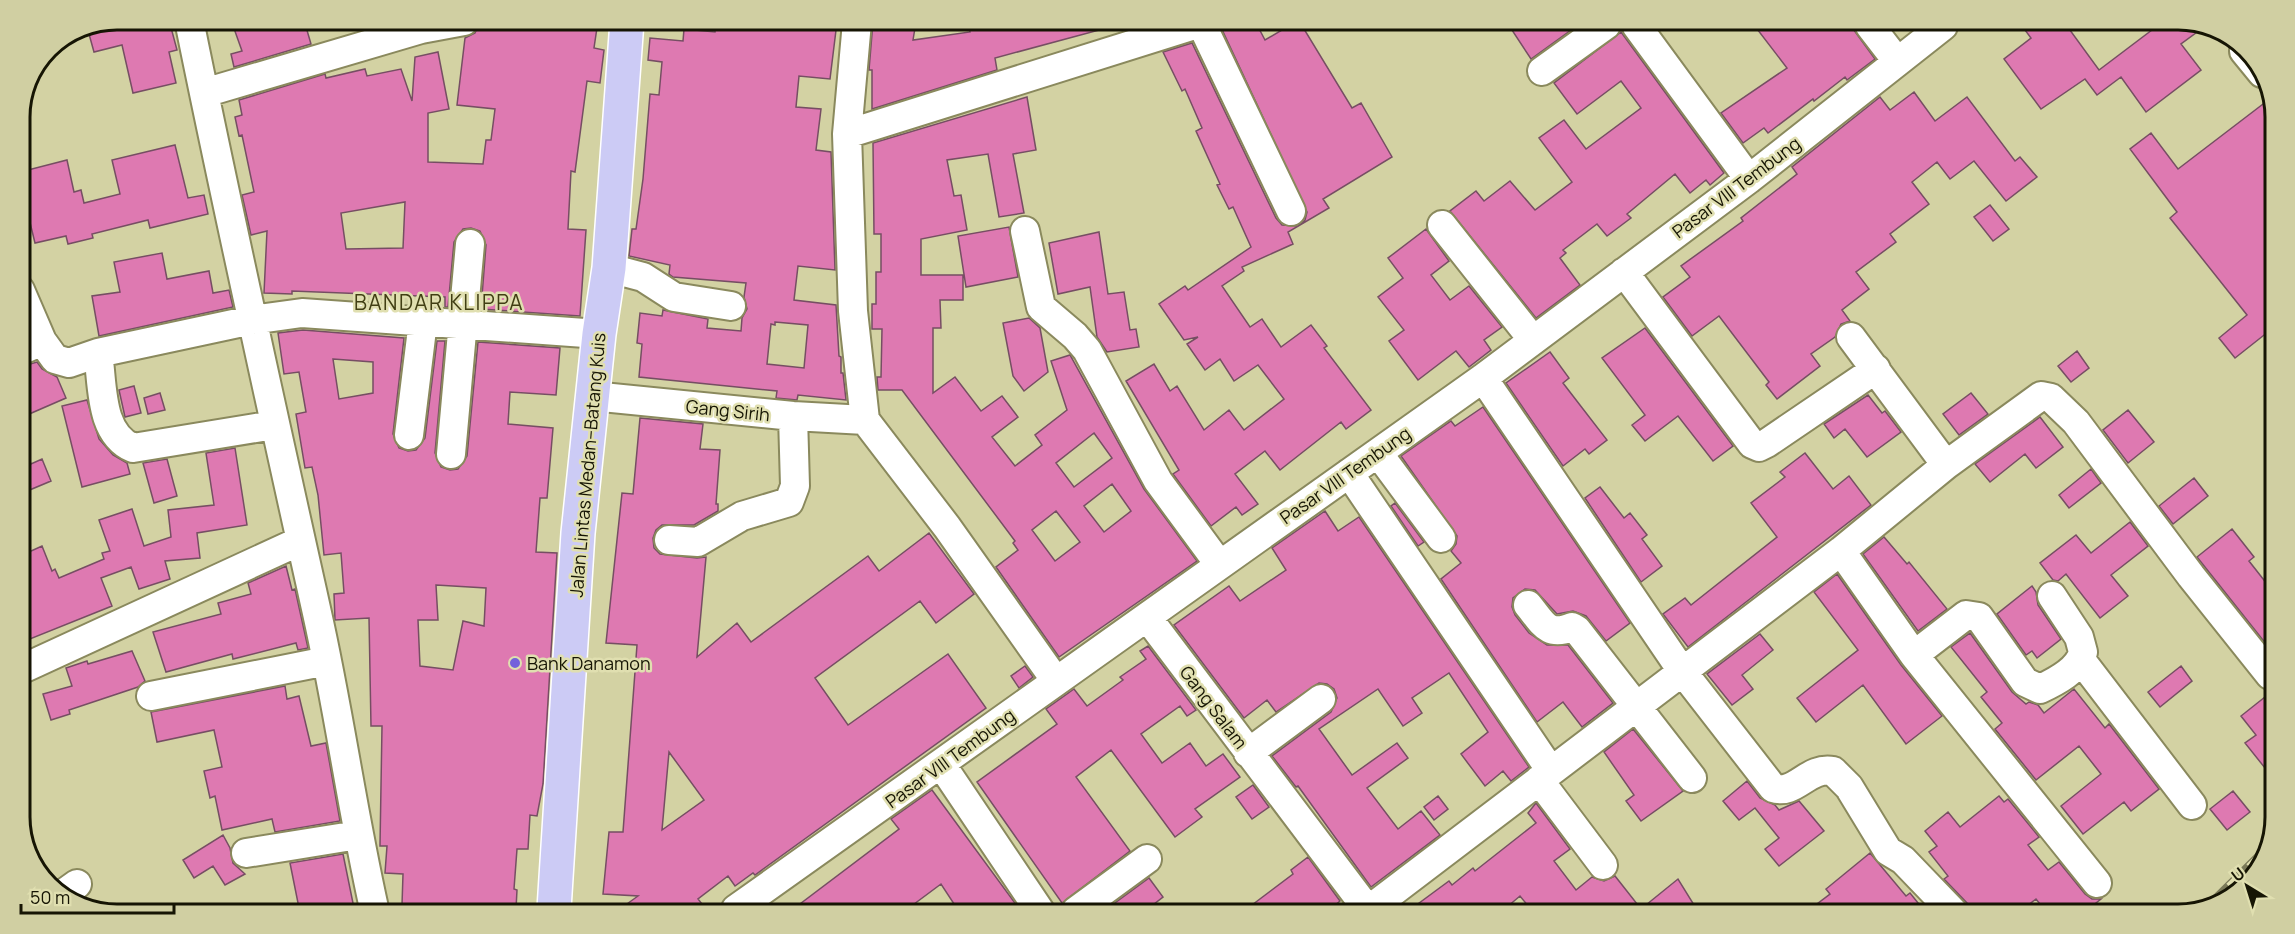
<svg xmlns="http://www.w3.org/2000/svg" width="2295" height="934" viewBox="0 0 2295 934" font-family="Manrope,sans-serif">
<style>
.building{fill:#de79b1;stroke:#764e63;stroke-width:1.5;fill-rule:evenodd}
.lines{fill:none;stroke-linecap:round;stroke-linejoin:round}
.minor-casing{stroke:#8a895d;stroke-width:32}
.highway-casing{stroke:#fff;stroke-width:36}
.minor{stroke:#fff;stroke-width:28}
.highway{stroke:#cccbf5;stroke-width:33}
.rail-casing{stroke:#7a7958;stroke-width:7}
.rail{stroke:#e0dfb0;stroke-width:4.5;stroke-dasharray:14;stroke-linecap:butt}
.poi-dot{fill:#7461db;stroke:#e0dfb0;stroke-width:2}
.labels{text-anchor:middle;dominant-baseline:central;stroke-width:5;stroke-linejoin:round;paint-order:stroke}
.street-label{font-size:18px;fill:#161504;stroke:#e0dfb0}
.poi-label{font-size:18px;fill:#161504;stroke:#e0dfb0;text-anchor:start}
.quarter-label{font-size:21px;letter-spacing:1.5px;fill:#413f14;stroke:#e0dfb0}
.rim{fill:none;stroke:#161504;stroke-width:3}
</style>
<rect width="100%" height="100%" fill="#d3d2a3"/>
<path class="building" d="M150,20H169L177,50L169,52L176,83L133,93L122,45L94,52L89,34Z
M231,20H304L311,44L234,67L231,54L242,51Z
M480,21H598L594,48L604,50L600,83L587,81L575,172L571,171L568,229L586,230L580,316L481,309L486,245L480,231L471,228L463,229L454,242L448,307H445V297L292,291V294L264,293L267,231L251,235L242,195L254,192L242,135L239,136L235,117L242,115L239,100L325,74L326,78L365,69L367,76L401,69L412,101L415,57L438,52L449,109L428,113V162L483,164L486,140H491L495,109L457,105L465,38L475,33ZM405,202L403,248L346,249L341,213Z
M716,22H837L830,79L799,76L796,107L821,109L816,150L831,152L835,270L798,266L794,300L836,305L839,356L841,357V373H843L846,400L798,395L797,400L776,398L777,391L639,377L642,344L637,343L640,313L662,316L663,310L708,319L707,328L741,331L742,318L747,309L744,297L746,283L673,277L669,274L670,265L629,256L632,229H636L643,179L650,94L659,95L662,62L648,60L650,38L683,41L684,29L715,32ZM775,322L808,325L804,368L767,364L771,324L775,325Z
M873,22H916L913,40L970,32L967,22L1103,23V29L995,58L997,70L872,109V70H869Z
M1219,23H1256L1265,40L1292,24H1301L1352,108L1361,103L1392,157L1323,199L1329,208L1288,232L1293,244L1242,267L1244,271L1222,286L1250,327L1262,319L1281,347L1311,325L1327,346L1324,348L1371,410L1346,429L1341,422L1280,470L1265,451L1235,474L1258,504L1242,515L1236,507L1211,526L1173,474L1179,470L1126,381L1154,364L1170,391L1177,386L1204,430L1229,410L1244,430L1284,399L1258,365L1234,381L1220,359L1205,370L1187,344L1198,337L1184,340L1159,304L1185,286L1188,290L1251,247L1233,207L1229,209L1217,185L1220,184L1196,131L1202,128L1185,89L1182,91L1163,52L1192,43L1276,218L1282,225L1298,226L1305,220L1307,212Z
M1508,24H1527L1578,25L1531,59Z
M1754,25L1851,26L1875,59L1847,80L1845,77L1814,101L1813,99L1768,133L1764,128L1743,143L1721,113L1787,68Z
M2022,26H2067L2099,70L2156,27H2204L2181,44L2201,70L2146,112L2121,77L2097,95L2085,79L2041,109L2004,59L2031,38Z
M1621,32L1724,173L1710,185L1706,180L1690,193L1675,174L1627,214L1631,218L1607,236L1597,224L1563,250L1566,253L1560,258L1580,285L1536,318L1450,211L1476,191L1484,201L1510,181L1535,210L1572,182L1539,138L1564,120L1586,149L1641,108L1621,81L1577,114L1554,83Z
M1914,92L1935,121L1967,97L2015,161L2020,157L2037,177L2006,201L1974,161L1950,179L1937,162L1912,182L1929,204L1890,234L1896,242L1856,272L1869,289L1842,310L1850,321L1841,324L1835,337L1811,354L1820,366L1777,399L1766,385L1769,382L1719,316L1692,336L1663,297L1690,277L1681,266L1743,221L1741,218L1797,174L1792,167L1880,97L1890,110Z
M1027,97L1036,150L1013,154L1024,213L999,217L988,154L947,160L954,196L961,195L967,230L921,239V275H963V300H940L941,328H933V393L955,377L981,411L1002,396L1018,417L992,437L1015,466L1042,445L1035,435L1067,410L1051,361L1070,355L1144,489L1197,561L1059,657L996,567L1018,550L1013,543L1015,541L902,390H878L877,377H881L882,329H872V304H876V272H881V234H874L873,143ZM1094,433L1112,458L1074,487L1056,463ZM1112,484L1131,511L1104,532L1084,506ZM1056,511L1080,542L1055,561L1032,530Z
M2267,101L2275,112L2273,328L2235,358L2219,338L2247,315L2170,218L2177,212L2130,149L2151,133L2178,169Z
M175,145L188,198L204,195L208,214L150,228L148,220L92,234L93,238L68,244L66,236L35,243L24,198L20,199V172L67,160L74,192L81,190L84,203L120,194L112,160Z
M1990,205L2009,229L1993,241L1974,217Z
M1009,227L1018,277L966,287L958,236Z
M1426,229L1449,261L1431,275L1450,300L1469,286L1502,327L1484,340L1491,350L1469,367L1456,351L1418,380L1389,341L1404,330L1378,297L1403,278L1388,258Z
M1099,232L1108,294L1124,292L1130,330L1136,329L1139,347L1107,352L1097,337L1090,287L1058,294L1049,243Z
M162,253L167,279L209,271L213,293L229,290L233,307L99,336L92,296L120,292L114,262Z
M1029,318L1040,328L1048,372L1024,391L1013,376L1003,323Z
M1645,328L1733,446L1713,461L1678,416L1645,441L1632,425L1645,415L1602,358Z
M303,330L404,338L393,434L399,448L408,451L416,450L425,438L437,341H445L435,453L441,467L450,470L458,469L467,456L478,342L560,348L556,395L510,392L508,424L553,428L547,498H540L536,552L557,553L543,784L537,816L530,815L528,849H517L514,889L517,890L516,909L402,905L403,874L385,873L387,846H380L382,726H371L369,618L335,620L334,594L344,593L341,553L324,555L318,495L312,467L305,468L296,414L306,412L299,372L284,374L278,333ZM333,359L373,362V393L339,399ZM436,585L486,588L484,626L463,621L453,670L420,666L418,620H438Z
M2077,351L2089,368L2071,382L2058,366Z
M1550,352L1569,378L1563,383L1607,440L1589,454L1585,449L1563,466L1506,383Z
M37,362L42,369L57,377L66,398L20,418V367Z
M134,386L141,413L125,417L119,390Z
M160,393L165,410L148,414L144,398Z
M1971,393L1988,414L1959,435L1943,414Z
M1868,395L1882,413L1885,411L1901,432L1867,457L1845,429L1834,438L1824,424Z
M87,400L99,439L113,455L127,463L130,474L82,487L62,406Z
M1483,407L1630,623L1606,641L1586,616L1573,611L1557,614L1535,590L1525,589L1513,598L1512,607L1515,615L1529,633L1547,645H1568L1613,703L1582,727L1563,702L1537,722L1441,579L1461,563L1451,551L1456,544L1457,536L1401,456L1451,421L1455,426Z
M2128,410L2154,442L2128,463L2103,430Z
M2040,417L2063,447L2036,468L2025,454L1990,482L1975,464Z
M640,418L703,424L700,449L720,450L716,504H718V511L694,525H662L656,530L653,538L654,548L660,554L697,558L706,557L697,657L737,623L751,642L868,556L879,571L929,533L974,594L936,623L920,601L815,678L848,725L948,654L986,708L755,875L753,873L735,886L728,876L698,899L706,909H620L638,896L603,894L609,832H623L637,645L606,643L622,493L633,494ZM669,752L704,800L662,830Z
M20,436L31,464L42,459L51,481L20,494Z
M235,448L247,525L197,533L200,558L165,561L170,579L139,589L131,567L101,578L112,606L20,643V556L42,546L52,571L55,569L59,578L104,559L102,553L110,551L99,520L132,509L144,546L171,537L168,510L214,505L206,453Z
M1805,453L1833,489L1849,476L1871,505L1688,647L1663,614L1685,598L1691,605L1777,537L1751,503L1785,477L1780,472Z
M167,459L177,496L154,503L143,463Z
M2091,469L2101,483L2069,508L2059,495Z
M2194,478L2208,496L2173,524L2159,506Z
M1600,487L1624,518L1630,513L1647,535L1642,539L1662,566L1641,582L1585,498Z
M1395,503L1424,542L1418,546L1391,506Z
M1325,511L1338,531L1359,517L1529,767L1511,781L1503,771L1485,786L1461,754L1488,732L1449,673L1412,698L1422,713L1403,726L1378,689L1319,729L1352,775L1397,743L1408,758L1367,788L1398,829L1421,811L1440,835L1371,887L1298,786L1296,787L1272,756L1331,712L1337,698L1334,689L1327,684L1319,683L1276,712L1267,700L1244,718L1174,625L1229,586L1240,601L1286,570L1272,548Z
M2130,522L2148,546L2111,575L2128,596L2100,618L2066,574L2058,581L2053,580L2040,563L2076,535L2091,553Z
M2232,529L2254,557L2249,561L2271,589L2270,649L2197,557Z
M1884,537L1907,564L1909,562L1947,609L1918,631L1863,554Z
M286,566L292,590L295,589L308,648L298,650L296,643L233,659L232,654L166,672L153,632L221,614L218,603L251,594L248,583Z
M1837,574L1901,665L1942,716L1906,744L1863,685L1816,722L1797,698L1858,650L1814,592Z
M2032,586L2036,592L2038,605L2061,639L2037,658L2032,651L2026,655L1997,614Z
M1970,633L2012,692L2026,704L2029,702L2038,705L2044,713L2074,689L2105,728L2109,724L2159,789L2131,811L2124,802L2083,834L2061,806L2101,774L2079,746L2036,780L1995,729L2002,723L1981,697L1987,692L1951,647Z
M1760,634L1773,650L1742,675L1753,689L1732,705L1707,674Z
M1148,646L1196,710L1187,716L1180,706L1141,734L1162,763L1190,743L1206,766L1223,754L1240,777L1195,809L1202,817L1175,837L1111,750L1076,777L1130,851L1062,903L977,782L1057,724L1046,709L1074,689L1087,706L1123,680L1120,677L1146,659L1140,651Z
M132,651L145,681L138,687L69,710L70,714L51,720L43,694L72,686L66,668L87,661L88,664Z
M1025,666L1033,677L1019,688L1011,676Z
M2181,666L2192,681L2160,707L2148,692Z
M285,686L287,699L299,696L311,746L326,743L340,821L275,832L272,819L222,830L215,796L210,798L204,771L222,767L214,730L157,742L151,712Z
M2270,693V707L2269,773L2245,743L2256,735L2241,716Z
M1633,729L1683,791L1641,821L1626,801L1634,795L1604,752Z
M1747,781L1760,798L1775,805L1779,810L1799,801L1824,831L1779,866L1765,849L1779,838L1755,808L1739,820L1723,801Z
M1253,785L1269,807L1252,819L1236,797Z
M932,790L1020,910H958L941,884L906,910H792L899,829L891,819Z
M2233,791L2250,812L2227,830L2210,809Z
M1438,796L1448,809L1434,820L1424,807Z
M1999,796L2004,802L2008,799L2039,837L2028,845L2048,870L2059,862L2085,894L2092,899H2101L2082,914H2048L2036,899L2017,914H1971L1967,903L1944,879L1948,876L1929,852L1937,846L1925,831L1948,812L1960,827Z
M1536,803L1570,849L1554,861L1576,890L1592,877L1604,881L1615,876L1641,909L1678,879L1699,913L1533,912L1520,896L1501,912H1407L1449,881L1452,885L1473,868L1475,871L1536,823L1528,813Z
M223,835L230,848L233,863L245,874L225,885L213,866L194,878L183,860Z
M1870,853L1906,896L1910,893L1927,914L1805,913L1830,894L1826,889Z
M343,854L354,908H299L290,863Z
M1308,857L1340,901L1327,912L1244,911L1293,874L1291,870Z
M1149,878L1163,897L1145,911H1104Z"/>
<g class="lines">
<g class="minor-casing">
<path id="minor" d="M189,20C229,218 273,415 317,613C339,711 352,810 374,908
M857,22L847,134L853,311L865,420L947,527L1056,681
M1201,23L1291,211
M1636,25L1749,179
M1870,26L1897,61
M2244,51L2262,73
M1542,71L1606,25
M204,93L421,29L464,21
M847,134L1201,23
M1442,225L1533,340
M1025,231L1041,307L1075,336L1087,350L1158,481L1219,564
M609,268L643,277L674,297L731,306
M1624,272L1752,444L1759,447L1767,443L1876,369
M20,290L42,341L55,359L69,363L98,353L252,320L302,313L599,334
M1851,337L1946,465
M20,351L42,341
M98,353C103,385 99,433 133,448L274,425
M1483,378L1682,671L1773,788C1795,796 1808,766 1833,771L1849,787L1888,851L1903,860L1955,914
M592,396L793,416L865,420
M409,435L423,321
M1378,453L1441,538
M451,454L470,244
M1349,473L1551,771
M669,540L698,542L742,516L789,502L795,486L793,416
M1841,551L1914,655L2097,883
M1528,605C1543,623 1547,637 1572,627L1577,630L1692,778
M1147,617L1368,910
M1914,655L1966,615L1979,617L2025,682L2040,689C2055,682 2079,670 2083,652L2079,637L2052,596
M2081,660L2192,805
M20,670L300,541
M151,696L327,661
M1248,753L1321,699
M941,764L1040,911
M1539,780L1603,865
M246,853L358,835
M63,894L77,884
M736,909L1483,378L1749,179L1943,26
M1076,911L1147,859
M1366,912L1841,551L1946,465L2041,396L2051,398L2076,422L2191,576L2270,675"/>
</g>
<g class="highway-casing">
<path id="highway" d="M554,909L578,533L599,334L609,268L627,21"/>
</g>
<use href="#minor" class="minor"/>
<use href="#highway" class="highway"/>
<g class="rail-casing">
<path id="rail" d="M2208,905L2268,846"/>
</g>
<use href="#rail" class="rail"/>
</g>
<circle class="poi-dot" cx="515" cy="663" r="6"/>
<g class="labels">
<g class="street-label">
<text transform="translate(1736 187) rotate(-37)">Pasar VIII Tembung</text>
<text transform="translate(728 410) rotate(6)">Gang Sirih</text>
<text transform="translate(587 465) rotate(-85)">Jalan Lintas Medan–Batang Kuis</text>
<text transform="translate(1345 475) rotate(-35)">Pasar VIII Tembung</text>
<text transform="translate(1214 707) rotate(53)">Gang Salam</text>
<text transform="translate(950 758) rotate(-36)">Pasar VIII Tembung</text>
</g>
<g class="poi-label">
<text x="527" y="663">Bank Danamon</text>
</g>
<g class="quarter-label">
<text x="439" y="302">BANDAR KLIPPA</text>
</g>
</g>
<path d="M0 0H2295V934H0ZM117 30H2178A87 87 0 0 1 2265 117V817A87 87 0 0 1 2178 904H117A87 87 0 0 1 30 817V117A87 87 0 0 1 117 30Z" fill="#d0cfa2" fill-rule="evenodd"/>
<path class="rim" d="M117 30H2178A87 87 0 0 1 2265 117V817A87 87 0 0 1 2178 904H117A87 87 0 0 1 30 817V117A87 87 0 0 1 117 30Z"/>
<g transform="translate(2247 886) rotate(322)" stroke="#e0dfb0" stroke-width="4.5" paint-order="stroke">
<path d="M0-4.5L10 22L0 15L-10 22Z" fill="#161504"/>
<text y="-9" font-size="16" font-weight="bold" text-anchor="middle" fill="#161504">U</text>
</g>
<path d="M21 904v9h153v-9" fill="none" stroke="#161504" stroke-width="3"/>
<text x="30" y="904" font-size="18" fill="#161504" stroke="#e0dfb0" stroke-width="4.5" paint-order="stroke">50 m</text>
</svg>
